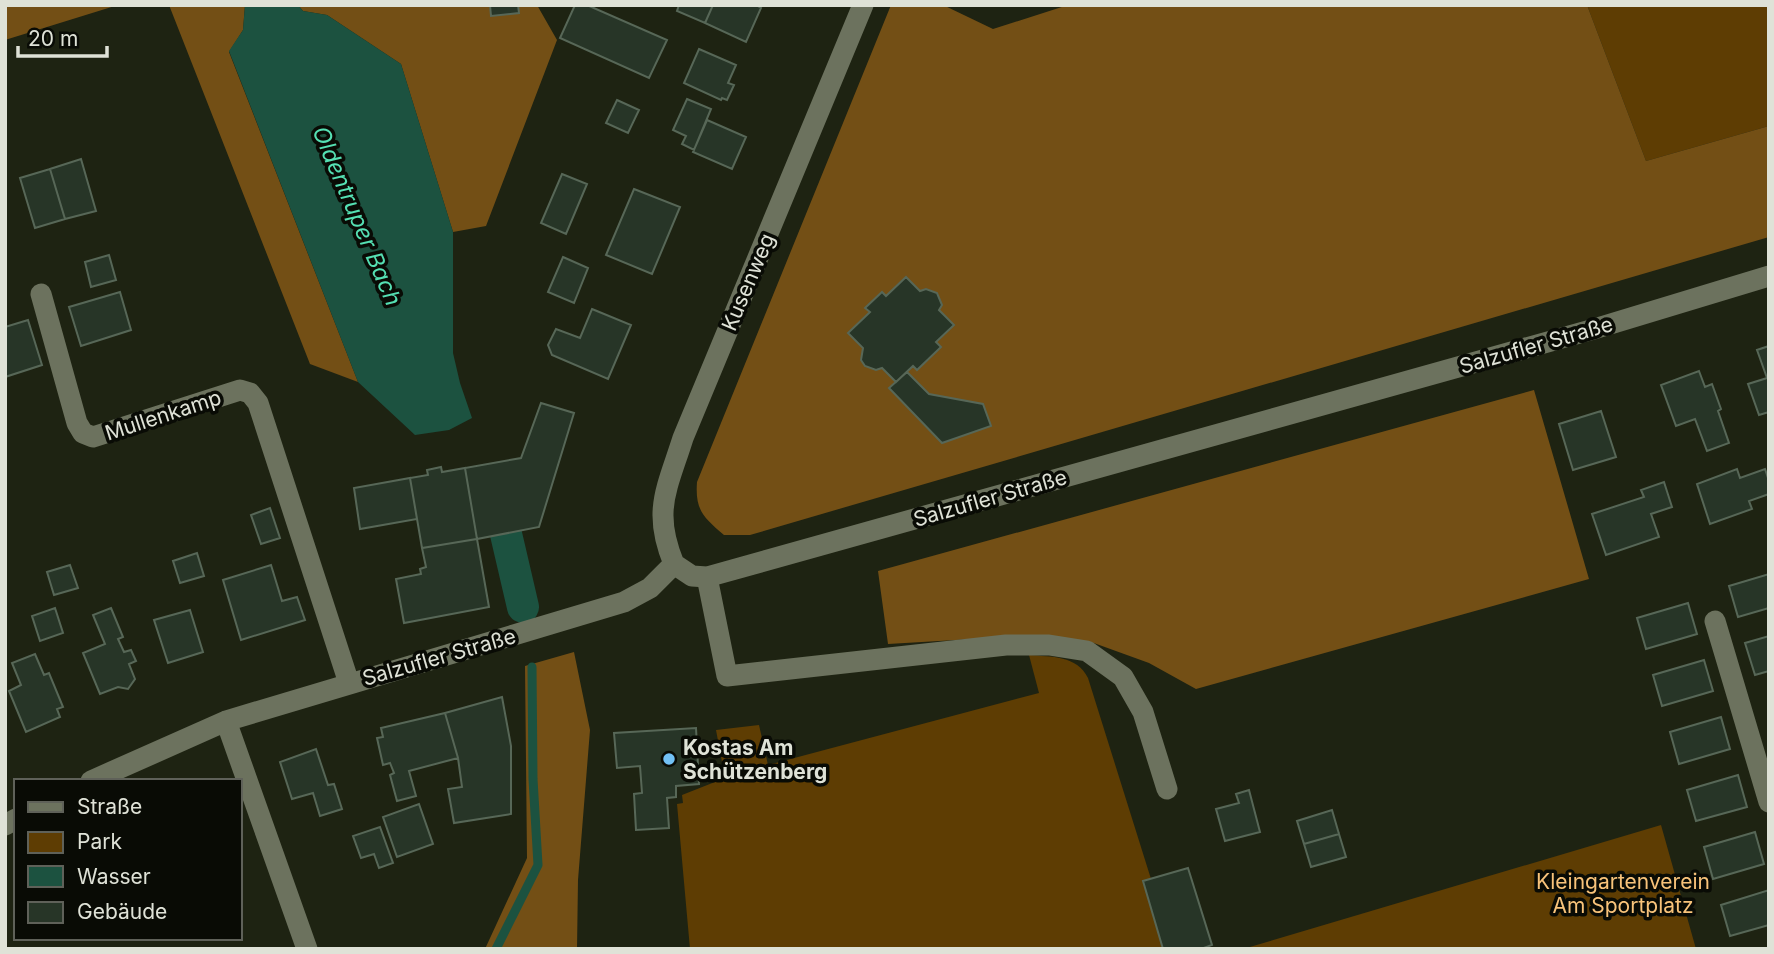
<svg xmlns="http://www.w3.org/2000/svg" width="1774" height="954" viewBox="0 0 1774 954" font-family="Inter,sans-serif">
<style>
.green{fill:#5e3d03}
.forest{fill:#734f15}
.water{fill:#1c5240}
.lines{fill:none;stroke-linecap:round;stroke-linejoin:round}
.stream{stroke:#1c5240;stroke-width:9}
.canal{stroke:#1c5240;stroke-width:32}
.building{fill:#273527;stroke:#576757;stroke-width:2}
.minor{stroke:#6c725e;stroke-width:21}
.poi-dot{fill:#72c1f5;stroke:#090b05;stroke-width:2.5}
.labels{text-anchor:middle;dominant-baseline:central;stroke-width:7;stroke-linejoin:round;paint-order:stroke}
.street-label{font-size:21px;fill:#dfe2d7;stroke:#090b05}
.poi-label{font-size:21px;font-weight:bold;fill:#dfe2d7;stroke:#090b05;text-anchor:start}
.park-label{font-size:21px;fill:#f8c37a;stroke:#090b05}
.water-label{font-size:23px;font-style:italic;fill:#55e0b3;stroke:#090b05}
</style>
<rect width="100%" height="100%" fill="#1e2312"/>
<path class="green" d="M1587,5H1769V126L1646,161Z
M1029,655C1051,657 1077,655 1088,678L1151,879L1143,881L1163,949H690L677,804L683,803L682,795L725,778L716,730L759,725L768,765L1039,693Z
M1661,825L1696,949H1243Z"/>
<path class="forest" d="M5,5H118L5,40Z
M169,5H245L243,30L229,52L358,382L310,364Z
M298,5H537L557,40L486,226L453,232L401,64L327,15L303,11Z
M891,5H943L993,29L1068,5H1587L1646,161L1769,126V237L750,535H724C703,517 695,510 697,482Z
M1534,390L1589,579L1196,689L1149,663L1091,642L1007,637L888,644L878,571Z
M574,652L590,730L578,880L577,949H485L527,858L525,666Z"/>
<path class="water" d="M245,5H298L303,11L327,15L401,64L453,232V353L460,383L472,418L449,430L415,435L358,382L229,51L243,30Z"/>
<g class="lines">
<path class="stream" d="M496,949L538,865L533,779L532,667"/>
<path class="canal" d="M506,534L523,607"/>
</g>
<path class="building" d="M490,5H518L519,13L491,16Z
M575,5H587L667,40L649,78L560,38Z
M679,5H713L705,23L677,11Z
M713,5H756L761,8L746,42L705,23Z
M699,49L736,65L728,83L734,85L727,100L722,98L721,100L684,83Z
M687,99L711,109L694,150L682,144L686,136L673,130Z
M617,100L639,110L628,133L606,123Z
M707,120L746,137L732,169L693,152Z
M81,159L96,211L65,219L50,169Z
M50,169L65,219L35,228L20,178Z
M562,174L587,184L566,234L541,223Z
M634,189L680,207L652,274L606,255Z
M109,255L116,280L91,287L85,262Z
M563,257L588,268L574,303L548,292Z
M906,277L920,291L926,289L937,293L942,305L939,310L954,325L936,342L941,347L917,370L913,366L896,382L882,368L876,370L865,366L861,360L863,348L848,333L870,312L865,308L882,292L886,296Z
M120,292L131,330L81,346L69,307Z
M592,309L631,325L608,379L552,355L548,345L556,329L580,338Z
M28,320L42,365L5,377V327Z
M1769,346V412L1759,415L1748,384L1767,378L1757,350Z
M1699,371L1705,387L1712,384L1721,409L1718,411L1729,443L1707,451L1695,419L1676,426L1661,385Z
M907,372L929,394L983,404L991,426L942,443L889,388Z
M541,403L574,413L539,527L477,539L465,468L521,458Z
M1601,411L1616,457L1573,470L1559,424Z
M441,467L442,472L465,468L477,539L422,548L410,478L428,475L427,470Z
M1737,469L1740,478L1765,469L1769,481V494L1749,501L1752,509L1710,524L1697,484Z
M410,478L417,519L360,529L354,488Z
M1664,482L1672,507L1651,514L1659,537L1606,555L1592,514L1644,497L1641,490Z
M270,508L280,538L261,544L251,515Z
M477,539L489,607L404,623L396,579L421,574L420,569L426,567L422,548Z
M197,553L204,576L180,583L173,561Z
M70,565L78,588L54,595L47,572Z
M271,565L282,601L297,597L305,620L241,640L223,580Z
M1769,574V608L1738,617L1729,586Z
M1688,603L1697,634L1646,649L1637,618Z
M55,608L63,633L40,641L32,616Z
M111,608L123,637L118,639L124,652L131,650L136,661L129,664L135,679L128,689L118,687L100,694L83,653L105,644L93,615Z
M190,610L203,652L168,663L154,620Z
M1769,636V671L1755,675L1745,643Z
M35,654L44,675L49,673L63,707L57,709L60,717L26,732L9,691L21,685L12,663Z
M1704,660L1713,691L1662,706L1653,675Z
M502,697L511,746V814L454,823L448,789L462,787L458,758L445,713Z
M445,713L458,758L409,771L416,796L397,801L390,775L394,773L390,763L383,765L377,738L383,737L381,728Z
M1721,717L1730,749L1679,764L1670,732Z
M696,728L699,784L676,786V797L667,798L669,828L636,830L634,794L642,793L640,766L617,768L614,733Z
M316,749L328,785L334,784L342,809L320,816L313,793L292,799L280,762Z
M1738,775L1747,807L1696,821L1687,790Z
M1249,790L1260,832L1225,841L1216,809L1239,803L1236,794Z
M419,804L433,844L397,857L383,817Z
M1332,810L1339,834L1304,844L1297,821Z
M380,827L393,863L379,868L374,854L361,858L353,836Z
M1755,832L1764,864L1713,879L1704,847Z
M1339,834L1346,857L1311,867L1304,844Z
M1188,868L1212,945L1201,949H1163L1143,881Z
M1769,890V925L1730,936L1721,905Z"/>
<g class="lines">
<path class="minor" d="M41,294L77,423L83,433L93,437L240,390L250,393L258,403L349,683
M674,564L692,576L707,577L1594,329L1769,276
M674,564C652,511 667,489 683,438L863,5
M707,577L727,676L1006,645H1049L1087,651L1123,677L1143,712L1167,789
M1715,621L1769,802
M226,721L307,949
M91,781L226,721L624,602L650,588L674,564
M5,825L16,819"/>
</g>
<circle class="poi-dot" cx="669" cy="759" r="7"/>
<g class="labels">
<g class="street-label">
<text transform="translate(748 282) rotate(-67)">Kusenweg</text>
<text transform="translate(1536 345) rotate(-16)">Salzufler Straße</text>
<text transform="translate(163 415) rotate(-18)">Mullenkamp</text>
<text transform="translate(990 498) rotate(-16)">Salzufler Straße</text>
<text transform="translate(439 657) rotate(-16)">Salzufler Straße</text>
</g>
<g class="poi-label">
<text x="683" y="747">Kostas Am<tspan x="683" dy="24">Schützenberg</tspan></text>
</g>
<g class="park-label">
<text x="1623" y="881">Kleingartenverein<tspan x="1623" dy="24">Am Sportplatz</tspan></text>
</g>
<g class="water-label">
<text transform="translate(357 216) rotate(67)">Oldentruper Bach</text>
</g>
</g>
<rect width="1774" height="954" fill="none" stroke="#dfe2d7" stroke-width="14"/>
<rect x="14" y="779" width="228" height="161" fill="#090b05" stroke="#5f6159" stroke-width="2"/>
<rect x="28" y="802" width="35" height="10" fill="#6c725e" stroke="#5f6159" stroke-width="2"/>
<text x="77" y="814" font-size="21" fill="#dfe2d7">Straße</text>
<rect x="28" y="832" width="35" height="21" fill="#5e3d03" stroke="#5f6159" stroke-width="2"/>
<text x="77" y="849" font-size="21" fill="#dfe2d7">Park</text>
<rect x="28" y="866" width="35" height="21" fill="#1c5240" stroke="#5f6159" stroke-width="2"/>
<text x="77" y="884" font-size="21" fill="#dfe2d7">Wasser</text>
<rect x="28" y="902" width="35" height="21" fill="#273527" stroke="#5f6159" stroke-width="2"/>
<text x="77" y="919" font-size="21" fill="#dfe2d7">Gebäude</text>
<path d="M18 46v10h89v-10" fill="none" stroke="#dfe2d7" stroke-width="3.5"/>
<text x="28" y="46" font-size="21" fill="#dfe2d7" stroke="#090b05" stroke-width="5" paint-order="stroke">20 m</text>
</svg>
